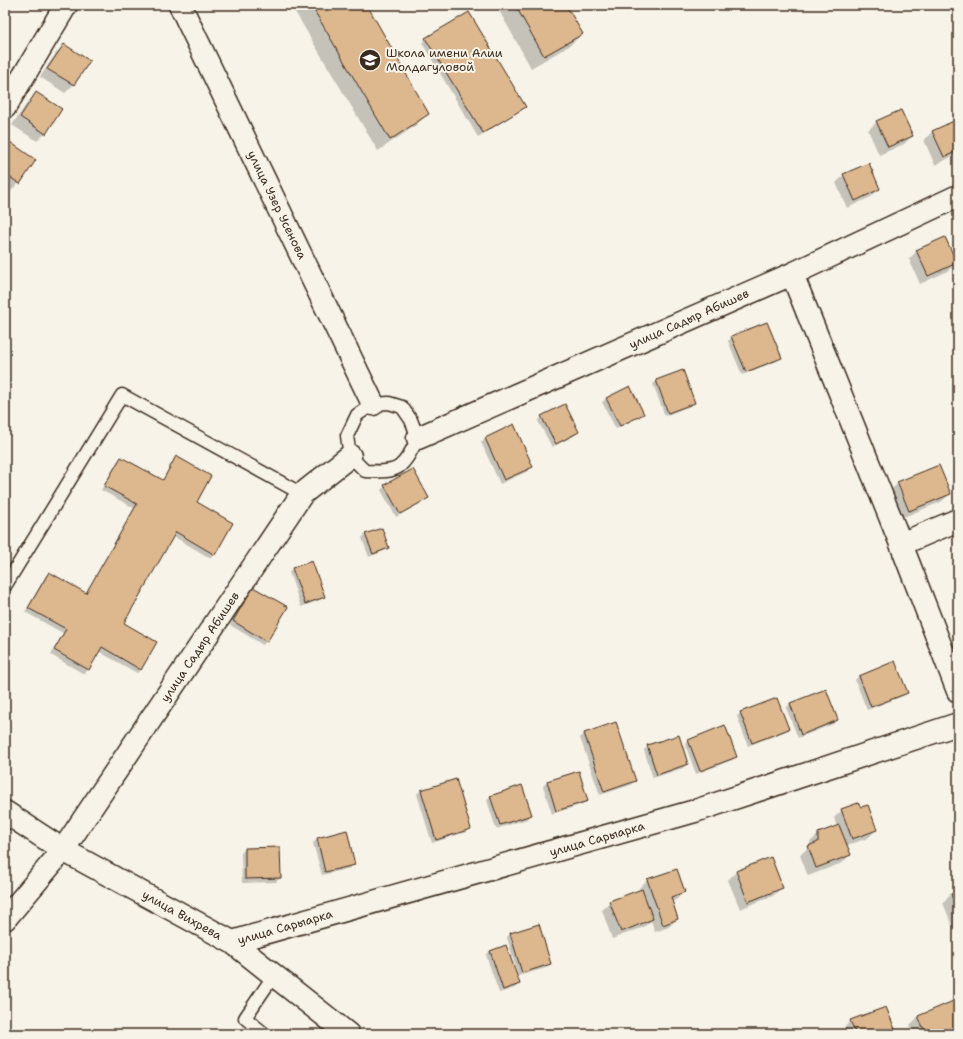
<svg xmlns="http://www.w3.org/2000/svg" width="963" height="1039" viewBox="0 0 963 1039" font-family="'Shantell Sans',sans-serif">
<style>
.shadow{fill:#0003}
.building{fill:#ddb78e;stroke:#3b2a1e}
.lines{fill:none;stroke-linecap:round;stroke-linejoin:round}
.service-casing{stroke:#3b2a1e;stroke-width:15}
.minor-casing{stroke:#3b2a1e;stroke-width:25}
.service{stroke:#f7f3e8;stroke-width:12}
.minor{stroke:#f7f3e8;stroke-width:22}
.labels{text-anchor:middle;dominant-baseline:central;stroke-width:4;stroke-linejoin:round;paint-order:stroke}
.poi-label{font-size:12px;fill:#3b2a1e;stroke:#f7f3e8;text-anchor:start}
.street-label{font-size:12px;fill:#3b2a1e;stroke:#f7f3e8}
</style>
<rect width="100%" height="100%" fill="#f7f3e8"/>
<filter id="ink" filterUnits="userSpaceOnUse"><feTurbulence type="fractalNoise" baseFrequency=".025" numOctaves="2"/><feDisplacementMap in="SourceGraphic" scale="8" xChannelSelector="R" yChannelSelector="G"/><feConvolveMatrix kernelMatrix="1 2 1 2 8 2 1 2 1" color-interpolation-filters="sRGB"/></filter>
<g filter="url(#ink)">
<path class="shadow" d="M291,5H366L427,114L415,126L378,151Z
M496,5H565L582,34L569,46L531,68Z
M426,39L525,107L521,110L478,137L422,43Z
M64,45L88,61L73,85L65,93L40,77L56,53Z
M36,94L45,133L37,141L12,125L28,102Z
M877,122L912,136L904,144L879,155L868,130Z
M958,123V154L935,165L924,140L932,132Z
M10,144L35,160L19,183L11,191L5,188V149Z
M844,175L879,189L871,197L847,208L836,183Z
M917,251L956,263L948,271L920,284L909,259Z
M732,337L781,357L777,361L742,375L728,341Z
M657,381L694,402L690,406L665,416L653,384Z
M629,387L642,413L639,417L616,429L602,402L606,399Z
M542,417L578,432L574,436L552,447L538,421Z
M514,426L532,467L528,471L500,484L481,442L485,439Z
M121,458L162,481L173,461L176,458L195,502L214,554L210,558L173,536L123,623L141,669L137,673L98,651L88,670L84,674L51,655L63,633L25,612L45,577L49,573L85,594L134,508L101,490L117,462Z
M898,483L950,494L941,502L901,518L890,491Z
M385,486L428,498L424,501L396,517L381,490Z
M366,534L388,548L384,551L369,557L362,538Z
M293,569L324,597L320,600L301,607L289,572Z
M254,588L266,641L263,645L230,625L250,592Z
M958,646V676L949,654Z
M859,676L907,692L903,696L867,710L855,680Z
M826,690L837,720L833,724L798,738L786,708L790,704Z
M741,713L788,729L784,732L748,746L737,716Z
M615,724L634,781L631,785L600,795L580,738L584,734Z
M689,740L736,756L732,760L696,774L685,744Z
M648,746L687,764L683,768L653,778L644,750Z
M578,772L587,800L583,804L552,814L543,786L547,782Z
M456,780L470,828L466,832L432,843L417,794L421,790Z
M491,797L531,815L527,819L496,829L487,800Z
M842,810L876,830L868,838L846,846L850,855L842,863L808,876L800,855L810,846V842L819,834L837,827L834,818Z
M346,831L354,864L350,868L322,875L313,843L317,839Z
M279,848L280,878L276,882L242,883L241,853L245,849Z
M676,870L684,892L676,900L671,901L677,919L669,927L655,932L651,921L644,927L612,939L602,910L610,902L640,891L639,888L647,880Z
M736,872L782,887L773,896L740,909L728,880Z
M958,892V930L955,932L943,903L951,894Z
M510,934L549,964L546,968L518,976L507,937Z
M490,951L519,984L515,988L499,993L486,955Z
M958,1000V1034H914L910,1025L918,1017Z
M851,1021L896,1034H845L843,1029Z"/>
<path class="building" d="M311,5H367L429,114L390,140Z
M515,5H566L583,34L544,56Z
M469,12L526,107L483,133L425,38Z
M64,44L90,61L74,85L47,69Z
M36,92L62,109L46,134L20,117Z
M901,110L913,136L888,147L876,121Z
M958,119V151L944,157L932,131Z
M10,142L36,160L20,184L5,174V150Z
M869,163L880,189L855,201L843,174Z
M945,237L957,263L928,276L916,250Z
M767,322L782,358L746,372L731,336Z
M683,370L695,403L668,413L656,380Z
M630,386L644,414L620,426L606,398Z
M565,404L579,432L556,444L541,416Z
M514,424L533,467L504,480L485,438Z
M176,456L211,476L197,502L233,523L215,555L176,532L124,623L157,642L141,670L102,647L89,670L54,650L66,629L28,608L49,572L86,593L137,504L104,486L121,457L163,480Z
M939,465L951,494L909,511L897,482Z
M413,469L429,498L400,514L384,485Z
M382,528L389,548L373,554L365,534Z
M312,561L325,597L305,604L292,568Z
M253,587L288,607L267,642L233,621Z
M895,661L908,693L871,707L859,676Z
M826,689L838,720L801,735L790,703Z
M777,698L789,729L752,743L740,712Z
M616,722L636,781L604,792L584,733Z
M725,725L737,757L700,771L688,740Z
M679,735L688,764L657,775L647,745Z
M579,771L588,801L556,811L547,781Z
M456,779L471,829L436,840L421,790Z
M522,785L532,815L500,825L490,796Z
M858,803L861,807L868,805L877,830L852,839L841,809Z
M839,825L851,855L816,868L808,846L818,842V833Z
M347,830L355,865L325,872L317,838Z
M280,847L281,878L245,879V848Z
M771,857L783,888L748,902L736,871Z
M677,869L685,892L671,897L678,919L663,925L647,879Z
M642,889L653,919L621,932L609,901Z
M958,891V912L951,894Z
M539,924L551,964L522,973L510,933Z
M506,945L520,984L503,990L490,951Z
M958,999V1034H926L918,1016Z
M886,1007L897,1034H856L850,1020Z"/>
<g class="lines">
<g class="service-casing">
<path id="service" d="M389,403L402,407L411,420L418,438C402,469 400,473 365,471L350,456L347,436L357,415L373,404Z
M5,586L122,395L302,494
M265,1034L245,1018L274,975"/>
</g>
<g class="minor-casing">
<path id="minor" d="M180,5L373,404
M5,107L66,5
M792,274L901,544L958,691
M418,438L792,274L958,196
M901,544L958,520
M5,812L63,850L232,942L348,1034
M5,919L63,850L302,494L350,456
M232,942L695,811L958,724"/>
</g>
<use href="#service" class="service"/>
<use href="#minor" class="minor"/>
</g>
</g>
<defs>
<g id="school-disc" transform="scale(1.15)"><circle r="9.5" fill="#3b2a1e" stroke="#f7f3e8"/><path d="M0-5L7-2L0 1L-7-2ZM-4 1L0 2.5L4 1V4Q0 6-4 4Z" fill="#fff"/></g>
</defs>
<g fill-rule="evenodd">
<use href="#school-disc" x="370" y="60"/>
</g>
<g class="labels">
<g class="poi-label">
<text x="386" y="53">Школа имени Алии<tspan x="386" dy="14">Молдагуловой</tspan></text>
</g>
<g class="street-label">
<text transform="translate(277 205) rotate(64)">улица Узер Усенова</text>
<text transform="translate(689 319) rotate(-24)">улица Садыр Абишев</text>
<text transform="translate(200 647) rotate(-56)">улица Садыр Абишев</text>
<text transform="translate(597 839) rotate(-16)">улица Сарыарка</text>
<text transform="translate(182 915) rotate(29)">улица Вихрева</text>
<text transform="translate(285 927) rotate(-16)">улица Сарыарка</text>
</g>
</g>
<rect width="963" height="1039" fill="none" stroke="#f7f3e8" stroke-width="20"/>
<rect x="10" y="10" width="943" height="1019" fill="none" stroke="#3b2a1e" stroke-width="1.5" filter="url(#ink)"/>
</svg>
